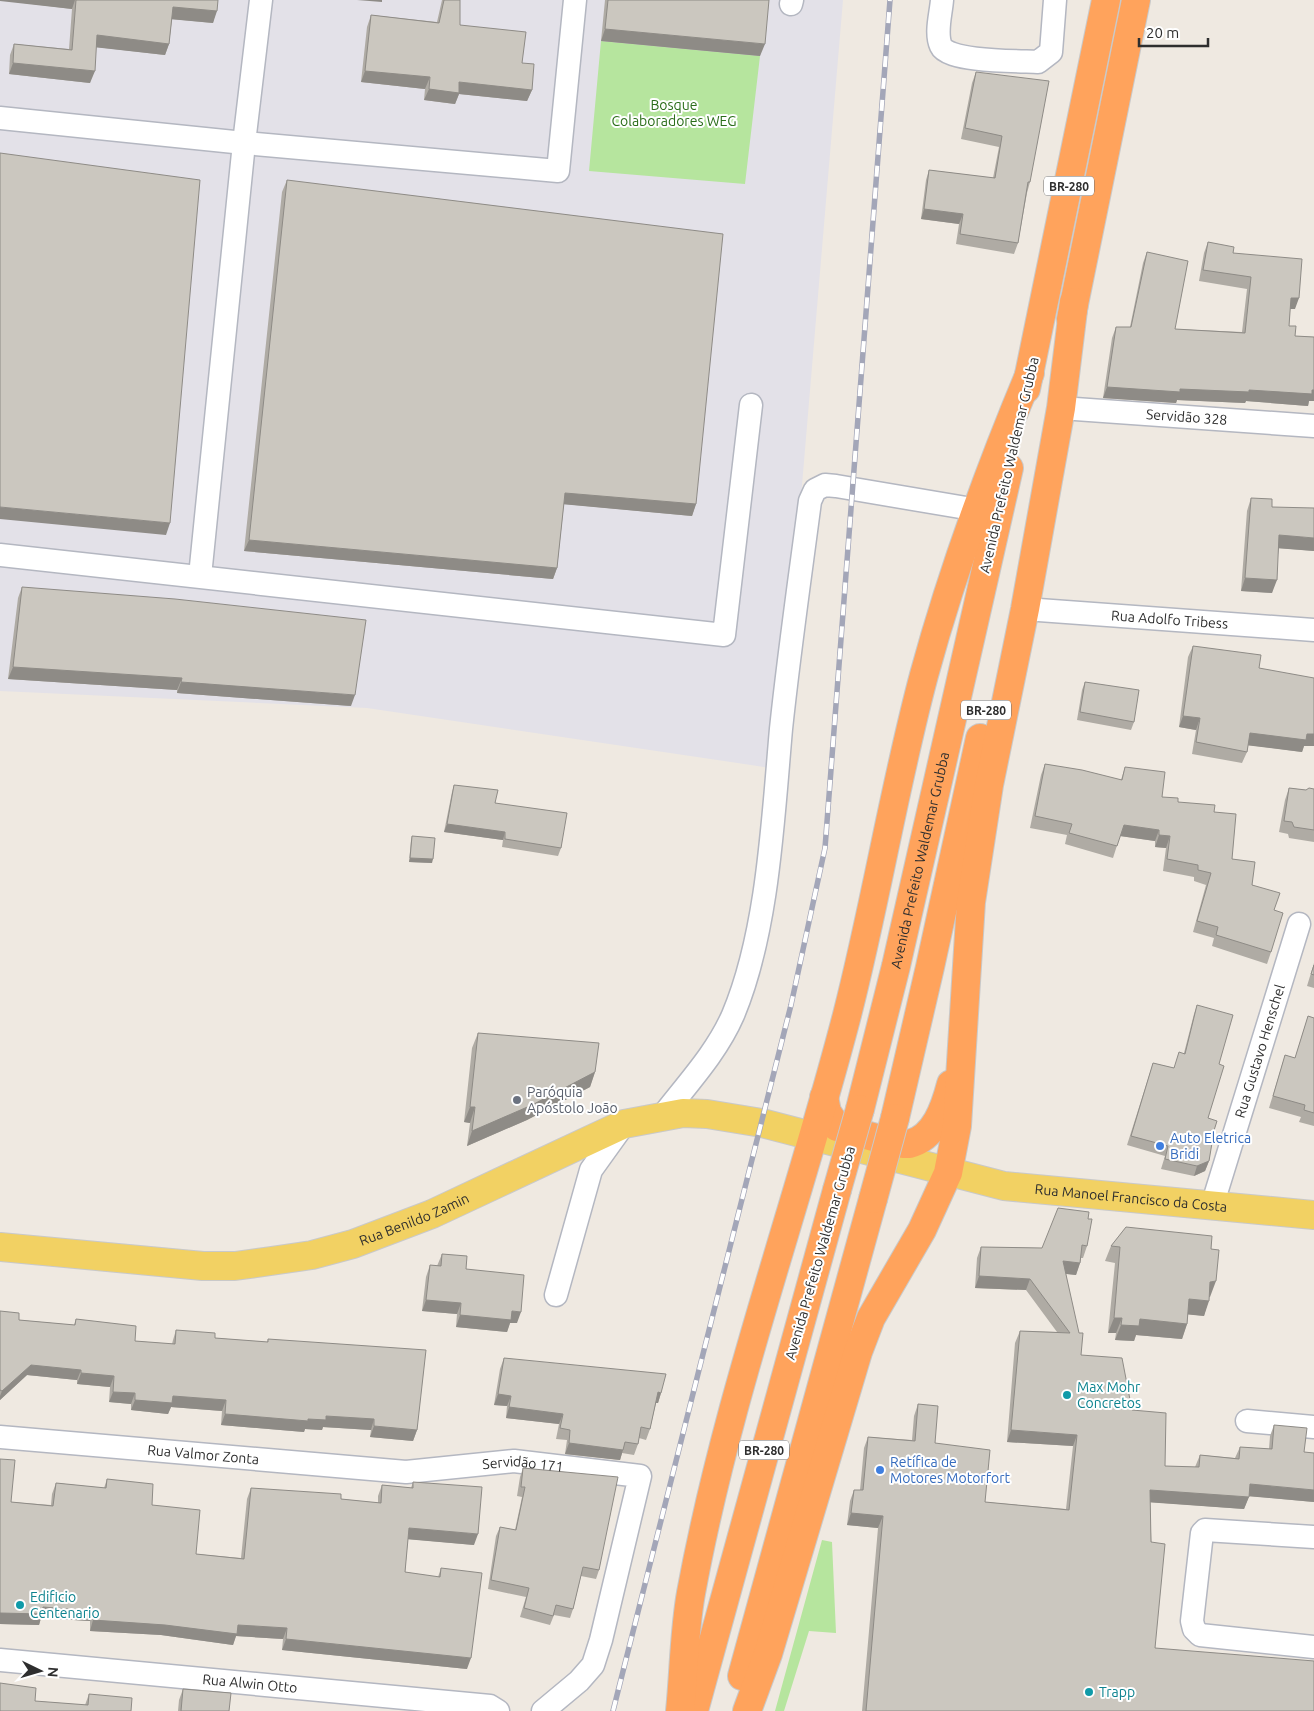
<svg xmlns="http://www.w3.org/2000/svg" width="1314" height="1711" viewBox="0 0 1314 1711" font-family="Ubuntu,sans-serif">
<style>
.industrial{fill:#e3e1e8}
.green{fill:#b6e59e}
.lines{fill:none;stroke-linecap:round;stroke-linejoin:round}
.minor-casing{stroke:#b4b7c1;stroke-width:25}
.major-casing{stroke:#c9c9c9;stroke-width:30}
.highway-casing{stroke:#c9c9c9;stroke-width:30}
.minor{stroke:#fff;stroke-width:22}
.major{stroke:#f2d163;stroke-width:28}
.highway{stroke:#ffa35c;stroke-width:28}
.rail-casing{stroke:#a3a6b8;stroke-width:5.5}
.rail{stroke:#fff;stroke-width:4;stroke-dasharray:11;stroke-linecap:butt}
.highway-bridge-casing{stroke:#c9c9c9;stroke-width:30;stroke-linecap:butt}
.highway-bridge{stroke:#ffa35c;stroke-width:28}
.wall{fill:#afaba4}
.shaded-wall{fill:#8e8b86}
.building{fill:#cbc7bf;stroke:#8e8b86}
.worship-dot{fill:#6b7280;stroke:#fff;stroke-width:2}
.shop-dot{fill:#3f7fe0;stroke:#fff;stroke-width:2}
.culture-dot{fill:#0f9aa8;stroke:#fff;stroke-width:2}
.labels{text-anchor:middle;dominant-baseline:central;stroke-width:4;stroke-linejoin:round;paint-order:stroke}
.shield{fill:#fff;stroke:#6d6d6d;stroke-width:1}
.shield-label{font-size:12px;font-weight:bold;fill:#2e2e2e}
.park-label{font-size:14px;fill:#2c6e1b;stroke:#fff}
.street-label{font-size:14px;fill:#2e2e2e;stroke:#fff}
.worship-label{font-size:14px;fill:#5b616d;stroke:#fff;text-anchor:start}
.shop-label{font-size:14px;fill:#366cbe;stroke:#fff;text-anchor:start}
.culture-label{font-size:14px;fill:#0d838f;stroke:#fff;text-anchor:start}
</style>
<rect width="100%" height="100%" fill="#efe9e1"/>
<path class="industrial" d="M0,0H843L778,769L367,708L0,691Z"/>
<path class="green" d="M601,41L760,56L745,184L589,171Z
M822,1540L832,1542L836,1633L809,1631L784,1711H775Z"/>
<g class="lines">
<g class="minor-casing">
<g id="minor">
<path d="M942,0C941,14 935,33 941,46C948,62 1020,61 1038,62L1051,52L1055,0"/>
<path d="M791,4L792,0"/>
<path d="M0,118L244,143L558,171L575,0"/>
<path id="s1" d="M1061,408L1314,426"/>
<path d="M0,555L724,635L751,405"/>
<path d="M200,576L244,143L261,0"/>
<path id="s2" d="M1025,609L1314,630"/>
<path d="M664,1114C688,1083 717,1052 733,1015C768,932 773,819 781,729C789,653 800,577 810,501L815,490L825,485L836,486L978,510"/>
<path id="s3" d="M1212,1206L1299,924"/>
<path d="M556,1295L591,1170L624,1124"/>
<path d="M1247,1421L1314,1427"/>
<path id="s4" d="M0,1437L406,1472L514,1461L640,1476L601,1640L593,1665L579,1681L543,1711"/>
<path d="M1314,1537L1205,1530L1202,1533L1192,1621L1194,1629L1200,1635L1314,1647"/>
<path id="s5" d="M0,1660L490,1706L498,1711"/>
</g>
</g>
<g class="major-casing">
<g id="major">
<path id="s6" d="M0,1247L203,1266H235L271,1261L312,1255L353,1244L432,1214L624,1124L683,1113L707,1114L762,1123L1004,1186L1314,1215"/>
</g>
</g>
<g class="highway-casing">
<g id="highway">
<path d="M1071,319L1136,0"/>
<path d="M1026,389L1106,0"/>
<path d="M824,1097L827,1112L837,1127C850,1130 899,1146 909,1144C935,1138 945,1107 951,1084"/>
<path id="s7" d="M860,1109L896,966L1009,468"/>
<path d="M895,1118L930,967L980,738"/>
<path d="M742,1676L873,1199"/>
<path d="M695,1707L837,1190"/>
<path d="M680,1711C684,1672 684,1632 691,1593C727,1397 797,1208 847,1015C876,902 894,787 924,675C952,572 989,471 1030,373"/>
<path d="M747,1711L768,1654L858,1352L871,1318L922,1230L948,1173L957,1126L971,902L989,785L1025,609L1061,408L1074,302"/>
</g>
</g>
<use href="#minor" class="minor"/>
<use href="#major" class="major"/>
<use href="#highway" class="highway"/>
<g class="rail-casing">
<path id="rail" d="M613,1711L791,1005L825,848L890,0"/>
</g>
<use href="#rail" class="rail"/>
<g class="highway-bridge-casing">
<path id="highway-bridge" d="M837,1190L860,1109
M873,1199L895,1118"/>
</g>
<use href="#highway-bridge" class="highway-bridge"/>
</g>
<path class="wall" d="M0,0H218L213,23L172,19L169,44L165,55L96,47L90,83L9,74L10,55L14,44L69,49L72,9Z
M442,0H460V25L522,63L532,90L527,101L459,94L455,104L424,100L425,89L361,82L367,27L371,15L437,22Z
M605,0H769L760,56L601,41Z
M976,72L1030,182L1027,193L1018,243L1014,254L956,244L959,224L921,219L926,180L929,170L993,178L999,147L961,139L972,83Z
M287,180L696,504L692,516L564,504L557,568L553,579L244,551L282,192Z
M1208,242L1233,253L1295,309H1290L1289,326L1295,336L1314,337V401H1309L1308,406L1246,401L1245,403L1177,400L1176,403L1103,398L1112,338L1116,327H1130L1143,263L1147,252L1175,329L1242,332L1247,289L1199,281L1204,253Z
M1251,498L1272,507L1314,551L1279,548L1272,593L1241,591L1247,511Z
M22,587L351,706L177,693V690L8,679L18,598Z
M1193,646L1259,668L1304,746L1302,752L1248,745L1247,752L1242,763L1192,754L1196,730L1179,727L1188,657Z
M1085,682L1134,722L1131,730L1077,720L1082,690Z
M1045,764L1121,780L1125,767L1162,797L1178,802L1214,812L1232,859L1252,885L1274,910L1271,952L1267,964L1212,946L1214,938L1193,932L1206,885L1194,881V877L1163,871L1166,848L1155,847V841L1120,836L1113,858L1065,844L1067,835L1030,828L1041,775Z
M454,785L495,803L561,848L558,856L502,847L503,840L444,832L452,792Z
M1289,788L1306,790L1314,789V842L1289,838L1288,834L1279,832L1285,800Z
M412,836L432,863L409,862L411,840Z
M1314,963V988L1307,986Z
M1197,1005L1219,1064L1208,1118L1210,1143L1209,1161L1205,1171L1194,1176L1161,1169L1165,1156L1127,1145L1153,1063L1174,1068L1184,1053L1194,1014Z
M1308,1016L1314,1018V1126L1299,1122L1301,1117L1269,1108L1285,1055L1295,1058Z
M478,1033L595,1072L590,1087L527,1120L467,1146L470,1123L464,1122L472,1048Z
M1088,1219L1087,1246L1083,1258H1081L1080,1263L1076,1275L1066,1274L1081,1355L1132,1410L1165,1466L1195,1467L1200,1455L1235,1458L1240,1447L1269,1449L1270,1436L1274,1425L1304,1452L1314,1502L1249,1496L1244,1509L1150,1502L1155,1648L1314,1711H862L878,1528L847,1525L850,1501L854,1490H860L864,1448L868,1437L912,1440L914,1416L918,1404L935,1443L985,1502L1066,1509L1073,1446L1007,1442L1015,1343L1020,1331L1057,1332L1026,1290L975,1288L977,1258L981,1247L1042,1248Z
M1126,1227L1210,1297H1209L1204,1316L1188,1314L1187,1324L1182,1339L1136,1335L1134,1341L1115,1340L1116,1333H1108L1115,1263L1105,1261L1111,1246Z
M442,1254L466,1269L517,1323H510L507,1332L456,1327L457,1314L422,1311L426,1277L430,1265L437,1266Z
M0,1311L19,1320L74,1325L76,1319L135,1341L172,1344L173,1340L176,1330L215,1338L267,1342L268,1339L417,1430L413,1441L370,1437L371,1430L323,1427L322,1430L305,1429L304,1432L221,1425L222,1411L171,1407L168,1414L131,1410V1404L109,1402L110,1387L77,1384V1380L27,1375L0,1400Z
M504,1358L661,1393L658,1403H656L650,1429L646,1440L639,1438L638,1444L634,1455L622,1453L620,1460L565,1454L567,1440L556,1439L559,1424L506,1418L507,1406L494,1405L500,1369Z
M0,1459L11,1502L51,1505L52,1494L56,1483L104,1488L107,1479L152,1505L196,1554L241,1558L247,1499L251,1488L341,1499L378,1503V1496L382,1485L411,1488L413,1482L474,1545L408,1539L405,1572L438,1577L441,1568L467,1669L282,1650L283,1639L236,1636L233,1645L161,1635L90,1631V1621L41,1618L39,1625L0,1624Z
M523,1468L599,1570L596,1579L581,1576L573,1609L570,1618L554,1615L550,1625L520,1617L526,1597L488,1589L496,1536L500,1527L515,1530L522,1497L517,1496L520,1477Z
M183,1689L229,1711H178L179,1700Z
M89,1694L131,1711L35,1701L85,1705Z"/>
<path class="shaded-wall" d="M0,0H75L72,9L0,1Z
M357,0H382V2Z
M173,7L217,11L213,23L169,19Z
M605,29L765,44L760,56L601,41Z
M97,35L169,44L165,55L93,47Z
M13,63L95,71L90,83L9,74Z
M365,71L430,77L425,89L361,82Z
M459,82L532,90L527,101L459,94L455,104L424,100L429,89Z
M924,209L963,214L959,224L921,219Z
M1291,298H1299L1295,309H1286Z
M1107,387L1249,390H1314V401H1309L1308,406L1246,401L1245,403L1177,400L1176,403L1103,398Z
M565,493L696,504L692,516L561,504Z
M0,507L170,523L166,535L0,519Z
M1279,535L1314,538V551L1275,548Z
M249,540L557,568L553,579L244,551Z
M1245,578L1277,580L1272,593L1241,591Z
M13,667L182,678L177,690L8,679Z
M181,682L355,695L351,706L177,693Z
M1183,716L1200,718L1196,730L1179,727Z
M1250,733L1314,734V746H1304L1302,752L1245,745Z
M447,824L505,832L503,840L444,832Z
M1124,825L1159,830L1155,841L1120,836Z
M1159,835L1170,836L1166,848L1155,847Z
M410,858L433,859L432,863L409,862Z
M595,1072L590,1087L527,1120L467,1146L472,1131Z
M470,1107H475L470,1123L464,1122Z
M1209,1161L1205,1171L1194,1176L1197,1166Z
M1063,1261L1080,1263L1076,1275L1059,1273Z
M979,1276L1030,1279L1026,1290L975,1288Z
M1216,1281L1210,1297H1205L1210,1282Z
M1189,1299L1209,1301L1204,1316L1183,1314Z
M426,1300L461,1303L457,1314L422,1311Z
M512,1311L521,1312L517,1323H510L507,1332L456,1327L460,1315Z
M1114,1318H1122L1116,1333H1108Z
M1140,1319L1187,1324L1182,1339L1136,1335L1134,1341L1115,1340L1121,1325Z
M31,1365L81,1370L77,1380L27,1375L0,1400V1396L2,1391Z
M81,1373L114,1376L110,1387L77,1384Z
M113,1392L135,1393L131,1404L109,1402Z
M658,1392L661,1393L658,1403H654Z
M498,1394L511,1396L507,1406L494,1405Z
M173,1396L226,1400L222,1411L171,1407L168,1414L131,1410L135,1400Z
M509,1407L563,1414L559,1424L506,1418Z
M225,1414L308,1419L326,1416L374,1419L371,1430L323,1427L322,1430L305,1429L304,1432L221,1425Z
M374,1426L417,1430L413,1441L370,1437Z
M1011,1430L1077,1435L1073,1446L1007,1442Z
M569,1443L623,1450L620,1460L565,1454Z
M1250,1484L1314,1490V1502L1246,1496Z
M1150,1490L1249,1497L1244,1509L1145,1502Z
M851,1513L883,1516L878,1528L847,1525Z
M409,1528L478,1534L474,1545L405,1539Z
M43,1607L94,1611L90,1621L41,1618L39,1625L0,1624V1613Z
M93,1620L238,1625L287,1628L283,1639L236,1636L233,1645L161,1635L90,1631Z
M286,1639L471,1658L467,1669L282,1650Z"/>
<path class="building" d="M76,0H218L217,11L173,7L169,44L97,35L95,71L13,63L14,44L72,50Z
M444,0H460V25L526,32L522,63L534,64L532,90L459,82V93L429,89L430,77L365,71L371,15L439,23Z
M608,0H769L765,44L605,29Z
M976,72L1049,81L1030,182H1028L1018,243L960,234L963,214L924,209L929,170L995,178L1002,136L965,128Z
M0,153L200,180L170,523L0,507Z
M287,180L723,234L696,504L565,493L557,568L249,540Z
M1208,242L1234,247L1233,253L1302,259L1299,298H1291L1289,326H1296L1295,336L1314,337V390H1312V394L1249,390V392L1180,389V392L1107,387L1116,327H1131L1147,252L1188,261L1175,329L1245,333L1251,277L1203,270Z
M1251,498L1272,499V507L1314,508V538L1279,535L1277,580L1245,578Z
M22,587L175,599L366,620L355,695L181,682L182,678L13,667Z
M1193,646L1261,655L1259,668L1314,678V734H1307L1306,740L1250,733L1247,752L1196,742L1200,718L1183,716Z
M1085,682L1139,690L1134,722L1080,712Z
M1045,764L1082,770L1122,780L1125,767L1165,772L1162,797L1178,798V802L1215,805L1214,812L1236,814L1232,859L1255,862L1252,885L1280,893L1274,910L1283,913L1271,952L1216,935L1218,927L1197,921L1211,873L1198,870V865L1167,859L1170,836L1159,835V830L1124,825L1117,846L1069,833L1072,824L1035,816Z
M454,785L498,790L495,803L567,813L561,848L505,839V832L447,824Z
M1289,788L1306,790L1309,788L1314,789V830L1294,827L1292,822L1284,821Z
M412,836L435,838L433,859L410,858Z
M1314,965V975L1311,974Z
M1197,1005L1233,1015L1219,1064L1224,1066L1208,1118L1217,1121L1210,1143H1212L1209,1161L1197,1166L1165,1159L1168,1146L1131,1136L1153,1063L1174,1068L1179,1052L1185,1054Z
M1308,1016L1314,1018V1113L1304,1110L1305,1105L1273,1096L1285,1055L1295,1058Z
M478,1033L599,1043L595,1072L532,1105L472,1131L475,1107H470Z
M1058,1208L1089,1212L1088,1219H1092L1087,1246L1082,1245L1080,1263L1063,1261L1079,1333H1083L1081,1355L1122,1358L1132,1410L1166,1413L1165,1466L1199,1467L1200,1455L1239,1459L1240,1447L1272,1449L1274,1425L1307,1428L1304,1452L1314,1453V1490L1250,1484L1249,1497L1150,1490L1151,1542L1165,1544L1155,1648L1314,1661V1711H866L883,1516L851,1513L854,1490H863L868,1437L915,1441L918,1404L938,1406L935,1443L990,1450L985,1502L1069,1510L1077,1435L1011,1430L1020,1331L1070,1333L1030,1279L979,1276L981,1247L1042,1248Z
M1126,1227L1212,1236L1211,1249L1219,1250L1216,1281L1210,1282L1209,1301L1189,1299L1187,1324L1140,1319L1139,1326L1121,1325L1122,1318H1114L1120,1247L1111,1246Z
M442,1254L467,1256L466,1269L524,1275L521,1312L512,1311L511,1320L460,1315L461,1303L426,1300L430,1265L441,1266Z
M0,1311L19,1313V1320L75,1325L76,1319L136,1326L135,1341L175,1344L176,1330L215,1333V1338L268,1342V1339L426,1350L417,1430L374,1426V1419L326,1416V1420L308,1419V1421L225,1414L226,1400L173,1396L172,1403L135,1400V1393L113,1392L114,1376L81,1373V1370L31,1365L2,1391L0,1390Z
M504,1358L666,1374L661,1393L658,1392L650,1429L641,1427L638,1444L625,1442L623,1450L569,1443L570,1430L560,1428L563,1414L509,1407L511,1396L498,1394Z
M0,1459L15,1460L11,1502L53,1506L56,1483L106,1488L107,1479L153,1484L152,1505L200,1510L196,1554L244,1559L251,1488L341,1494V1499L381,1503L382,1485L413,1488V1482L482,1487L478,1534L409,1528L405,1572L440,1577L441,1568L482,1573L471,1658L286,1639L287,1628L238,1625L237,1634L165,1625L93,1620L94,1611L43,1607L42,1614L0,1613Z
M523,1468L618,1477L599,1570L583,1567L573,1609L556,1605L553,1616L524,1608L529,1588L491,1580L500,1527L516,1530L525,1487H521Z
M0,1683L36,1688L35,1701L88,1705L89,1694L132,1698L131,1711H0Z
M183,1689L231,1693L229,1711H181Z"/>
<circle class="worship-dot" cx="517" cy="1100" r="5"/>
<g class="shop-dot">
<circle cx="1160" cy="1146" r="5"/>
<circle cx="880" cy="1470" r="5"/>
</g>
<g class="culture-dot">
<circle cx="1067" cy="1395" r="5"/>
<circle cx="20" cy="1605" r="5"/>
<circle cx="1089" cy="1692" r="5"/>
</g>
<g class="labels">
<g class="shield">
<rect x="1044" y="176.5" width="50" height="19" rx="4"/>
<rect x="961" y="700.5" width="50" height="19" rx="4"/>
<rect x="739" y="1440.5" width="50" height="19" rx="4"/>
</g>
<g class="shield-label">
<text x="1069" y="186">BR-280</text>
<text x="986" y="710">BR-280</text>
<text x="764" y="1450">BR-280</text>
</g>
<g class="park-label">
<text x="674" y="105">Bosque<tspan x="674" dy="16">Colaboradores WEG</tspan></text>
</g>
<g class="street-label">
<text stroke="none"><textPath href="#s1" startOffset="126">Servidão 328</textPath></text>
<text transform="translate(1009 465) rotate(-77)">Avenida Prefeito Waldemar Grubba</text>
<text stroke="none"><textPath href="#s2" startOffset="145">Rua Adolfo Tribess</textPath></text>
<text stroke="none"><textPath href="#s7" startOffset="256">Avenida Prefeito Waldemar Grubba</textPath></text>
<text stroke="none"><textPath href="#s3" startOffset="162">Rua Gustavo Henschel</textPath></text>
<text stroke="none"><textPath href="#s6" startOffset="1170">Rua Manoel Francisco da Costa</textPath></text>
<text stroke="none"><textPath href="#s6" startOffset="422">Rua Benildo Zamin</textPath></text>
<text transform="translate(820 1253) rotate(-74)">Avenida Prefeito Waldemar Grubba</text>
<text stroke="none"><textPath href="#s4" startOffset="204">Rua Valmor Zonta</textPath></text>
<text stroke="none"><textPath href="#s4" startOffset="525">Servidão 171</textPath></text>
<text stroke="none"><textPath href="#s5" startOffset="251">Rua Alwin Otto</textPath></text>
</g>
<g class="worship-label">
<text x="527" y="1092">Paróquia<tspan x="527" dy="16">Apóstolo João</tspan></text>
</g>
<g class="shop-label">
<text x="1170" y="1138">Auto Eletrica<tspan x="1170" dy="16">Bridi</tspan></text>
<text x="890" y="1462">Retífica de<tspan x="890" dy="16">Motores Motorfort</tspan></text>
</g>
<g class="culture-label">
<text x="1077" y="1387">Max Mohr<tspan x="1077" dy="16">Concretos</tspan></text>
<text x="30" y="1597">Edificio<tspan x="30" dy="16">Centenario</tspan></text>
<text x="1099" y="1692">Trapp</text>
</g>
</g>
<g transform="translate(40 1671) rotate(95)" stroke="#ffffff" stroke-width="4" paint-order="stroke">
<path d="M0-4L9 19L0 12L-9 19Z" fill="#2e2e2e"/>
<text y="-8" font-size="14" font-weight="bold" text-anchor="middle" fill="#2e2e2e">N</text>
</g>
<path d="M1139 38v8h69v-8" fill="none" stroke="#2e2e2e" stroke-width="2.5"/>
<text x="1146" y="38" font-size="15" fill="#2e2e2e" stroke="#ffffff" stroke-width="4" paint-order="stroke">20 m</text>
</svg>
